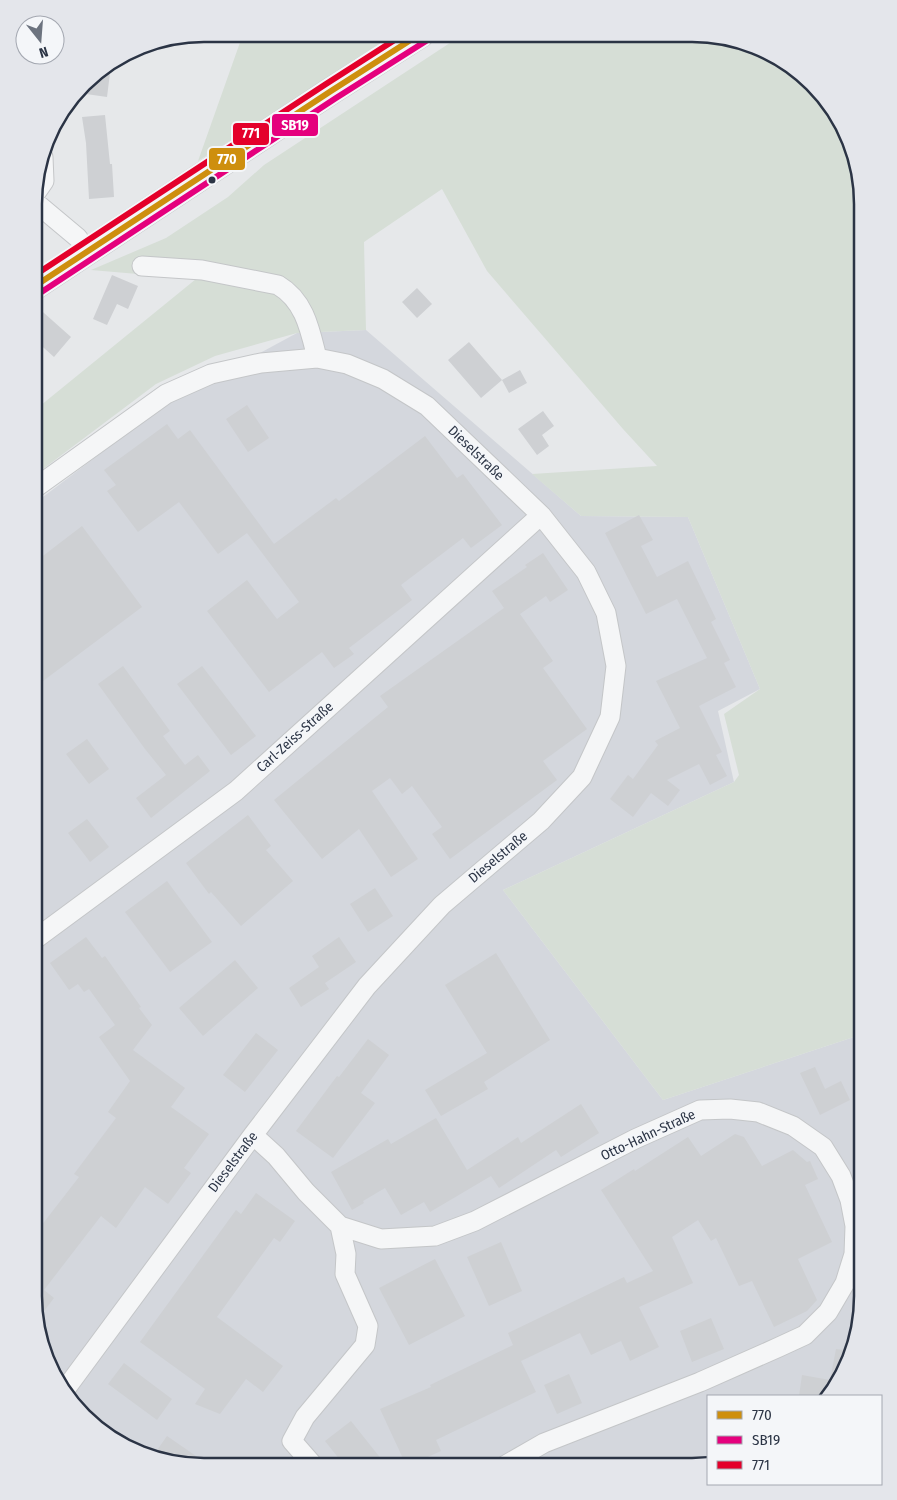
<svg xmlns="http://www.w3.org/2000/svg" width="897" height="1500" viewBox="0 0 897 1500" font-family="'Fira Sans Condensed',sans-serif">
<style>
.built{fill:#d4d7dd}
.green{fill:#d6ded6}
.building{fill:#ced0d3}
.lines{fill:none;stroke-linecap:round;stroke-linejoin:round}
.street-casing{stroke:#c4c6c8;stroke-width:21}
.secondary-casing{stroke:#c4c6c8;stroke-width:28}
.street{stroke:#f5f6f7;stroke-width:19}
.secondary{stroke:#f8f8f8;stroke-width:26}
.bus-1-casing{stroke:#f4f6f9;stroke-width:10}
.bus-2-casing{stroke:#f4f6f9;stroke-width:10}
.bus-3-casing{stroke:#f4f6f9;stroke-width:10}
.bus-1{stroke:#ce8f0e;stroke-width:6}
.bus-2{stroke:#e5007d;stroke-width:6}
.bus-3{stroke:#e4002b;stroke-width:6}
.bus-dot{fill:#2b3445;stroke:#f4f6f9;stroke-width:2}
.labels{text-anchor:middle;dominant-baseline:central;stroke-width:5;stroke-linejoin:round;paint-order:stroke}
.street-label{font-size:14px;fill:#2b3445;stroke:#f4f6f9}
.rim{fill:none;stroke:#2b3445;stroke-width:2.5}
.line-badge{stroke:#f4f6f9;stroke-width:2}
.badge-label{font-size:14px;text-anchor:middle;font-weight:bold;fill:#fff}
</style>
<rect width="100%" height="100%" fill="#e6e8ea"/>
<path class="built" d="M366,330L581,516L688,517L760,689L718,711L734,782L503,890L663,1100L863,1034V1307L850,1360L830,1396H708V1463L692,1466L183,1465L100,1431L47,1360L34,1295L35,503L167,403L297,333Z"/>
<path class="green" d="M243,34H399L198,161Z
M462,35H715L797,69L850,140L863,205V1034L663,1100L503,890L734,782L739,775L724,714L760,689L688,517L581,516L532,474L657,466L623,429L487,271L442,189L364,242L366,330L297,333L215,356L156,384L35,475V410L196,279L91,270L166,238L228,197L264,165Z"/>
<path class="building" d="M111,65L107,97L79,93L92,76Z
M105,115L110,164H112L114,197L89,199L86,143L82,117Z
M112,275L138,286L128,309L117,304L107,325L93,319Z
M417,288L432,304L417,318L402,302Z
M35,305L71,337L54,357L35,340Z
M469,342L502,380L481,398L448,360Z
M520,370L527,383L509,393L502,380Z
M247,405L269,438L248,452L226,419Z
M543,411L554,426L542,435L549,446L537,455L518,429Z
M167,424L178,439L190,430L274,544L336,498L339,501L425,436L457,478L463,474L502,525L471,548L463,538L401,585L412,600L349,648L354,654L334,668L322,652L269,692L207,611L247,580L277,619L299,602L247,533L218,554L179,502L138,532L107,491L116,485L104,470Z
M639,515L653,540L641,546L657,577L688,561L716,619L711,622L730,660L724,663L736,687L699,706L722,752L716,755L727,776L710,785L699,764L667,780L680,790L668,806L651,793L633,817L610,799L628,775L633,779L658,745L655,741L680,728L656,681L707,658L677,599L646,614L605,533Z
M82,526L142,607L35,687V562Z
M543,553L568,590L550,602L546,596L520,614L553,661L543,668L587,729L543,761L557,780L450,859L432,834L442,827L412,786L402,794L390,778L372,791L418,859L391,877L359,829L322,859L274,800L388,707L380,696L504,608L492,591L527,567L525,565Z
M123,666L170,731L163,736L185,765L198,755L210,771L151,818L136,798L166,775L145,749L98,684Z
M202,666L256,736L231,755L177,684Z
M87,739L109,769L89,784L66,754Z
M248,815L271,846L266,850L293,881L241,926L211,892L209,894L186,863Z
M87,819L109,847L90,862L68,833Z
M167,881L212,942L170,972L125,912Z
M375,888L393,916L368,932L350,904Z
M86,937L102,958L105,956L141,1007L139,1008L152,1025L133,1050L185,1088L171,1107L209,1134L184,1168L191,1173L168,1204L145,1187L116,1228L101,1216L44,1290L54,1298L38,1319L34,1295V1235L79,1177L74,1174L116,1118L108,1112L130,1081L99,1037L115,1025L89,989L84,992L78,984L69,990L50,963Z
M339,937L356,962L325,983L329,989L301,1007L289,988L319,967L312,956Z
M496,953L550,1040L484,1082L488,1089L441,1116L425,1090L487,1053L445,985Z
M235,960L258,988L203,1036L179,1008Z
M256,1033L278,1050L245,1092L223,1075Z
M368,1039L389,1055L361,1093L375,1103L333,1158L296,1131L337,1076L339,1077Z
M815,1067L825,1089L841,1081L850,1100L820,1115L800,1073Z
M581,1104L599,1133L561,1157L556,1150L499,1188L491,1176L430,1212L424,1202L401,1215L385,1188L363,1201L364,1203L352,1210L331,1172L388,1139L391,1144L436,1118L467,1170L518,1137L521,1143Z
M735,1134L744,1137L762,1166L793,1150L807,1162L810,1161L818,1179L805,1185L832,1242L798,1259L817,1300L807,1311L774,1327L752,1281L739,1286L716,1238L711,1241L698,1220L672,1237L693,1283L639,1307L659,1347L630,1361L621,1341L591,1355L580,1333L521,1361L536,1392L436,1440L441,1451L410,1465H406L380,1409L431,1387L430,1385L513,1345L508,1333L624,1277L627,1283L653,1271L601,1190L634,1169L635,1171L688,1137L701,1156Z
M256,1193L295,1221L280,1242L274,1238L217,1317L283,1366L263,1392L246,1379L220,1414L195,1404L205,1389L140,1342L236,1210L241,1214Z
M501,1242L522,1291L489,1306L467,1257Z
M435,1259L465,1316L409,1345L379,1288Z
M711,1318L724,1349L692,1362L680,1331Z
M836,1349L852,1351L850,1360L830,1396H799L802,1375L830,1380Z
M124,1363L172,1399L157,1420L108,1384Z
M569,1374L582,1403L557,1414L544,1385Z
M351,1421L386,1465H344L325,1441Z
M167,1436L209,1465H183L155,1453Z"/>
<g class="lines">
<g class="street-casing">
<path id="street" d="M35,194L44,181L43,157
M35,202L78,238
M142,266L202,270L278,285C305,301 310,330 317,358
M35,488L166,394L211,374L261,363L317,358L347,364L383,379L427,406L541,515L586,572L606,613L616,666L610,717L582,777L541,821L442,905L367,986L253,1135L67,1387
M34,940L236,791L541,515
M253,1135L276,1156L306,1192L340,1226L381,1239L435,1236L475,1221L635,1139L700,1110L730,1109L758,1112L793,1126L823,1147L841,1176L850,1200L855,1226L854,1254L845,1283L828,1312L805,1335L779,1347L700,1382L544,1443L504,1466
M313,1465L292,1441L305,1417L365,1345L368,1326L345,1274L346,1254L340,1226"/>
</g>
<g class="secondary-casing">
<path id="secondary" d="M35,286L331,91L421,34"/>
</g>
<use href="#street" class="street"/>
<use href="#secondary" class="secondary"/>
<g class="bus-1-casing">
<path id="bus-1" d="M35,286L331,91L420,34"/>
</g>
<g class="bus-2-casing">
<path id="bus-2" d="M40,293L336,98L426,41"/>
</g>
<g class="bus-3-casing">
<path id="bus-3" d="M35,275L326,84L404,34"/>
</g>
<use href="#bus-1" class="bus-1"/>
<use href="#bus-2" class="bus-2"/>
<use href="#bus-3" class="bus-3"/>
</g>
<circle class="bus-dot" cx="212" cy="180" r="4.5"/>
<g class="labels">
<g class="street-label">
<text transform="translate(476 453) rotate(44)">Dieselstraße</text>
<text transform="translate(295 737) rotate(-42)">Carl-Zeiss-Straße</text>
<text transform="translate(498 857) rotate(-40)">Dieselstraße</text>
<text transform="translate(648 1135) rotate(-25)">Otto-Hahn-Straße</text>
<text transform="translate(233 1162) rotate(-53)">Dieselstraße</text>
</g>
</g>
<path d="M0 0H897V1500H0ZM204 42H692A162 162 0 0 1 854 204V1296A162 162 0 0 1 692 1458H204A162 162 0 0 1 42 1296V204A162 162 0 0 1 204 42Z" fill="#e4e6eb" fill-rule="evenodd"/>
<path class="rim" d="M204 42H692A162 162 0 0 1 854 204V1296A162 162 0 0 1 692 1458H204A162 162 0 0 1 42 1296V204A162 162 0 0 1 204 42Z"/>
<g class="line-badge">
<rect x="271" y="113" width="48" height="24" rx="5" fill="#e5007d"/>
<rect x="232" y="122" width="38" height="24" rx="5" fill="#e4002b"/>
<rect x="208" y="147" width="38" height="24" rx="5" fill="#ce8f0e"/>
</g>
<g class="badge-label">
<text x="295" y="130">SB19</text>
<text x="251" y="138">771</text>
<text x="227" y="164">770</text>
</g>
<rect x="707" y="1395" width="175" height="90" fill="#f4f6f9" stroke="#a4a8b1"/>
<rect x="717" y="1411" width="25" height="8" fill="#ce8f0e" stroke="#a4a8b1"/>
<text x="752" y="1420" font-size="15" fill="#2b3445">770</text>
<rect x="717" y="1436" width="25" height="8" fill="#e5007d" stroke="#a4a8b1"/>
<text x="752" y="1445" font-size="15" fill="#2b3445">SB19</text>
<rect x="717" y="1461" width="25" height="8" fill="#e4002b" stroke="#a4a8b1"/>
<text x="752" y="1470" font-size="15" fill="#2b3445">771</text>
<g transform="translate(40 40) rotate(163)"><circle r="24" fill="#f4f6f9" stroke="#a4a8b1"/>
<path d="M0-4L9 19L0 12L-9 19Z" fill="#6c737f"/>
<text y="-8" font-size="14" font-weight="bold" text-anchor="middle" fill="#2b3445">N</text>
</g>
</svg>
